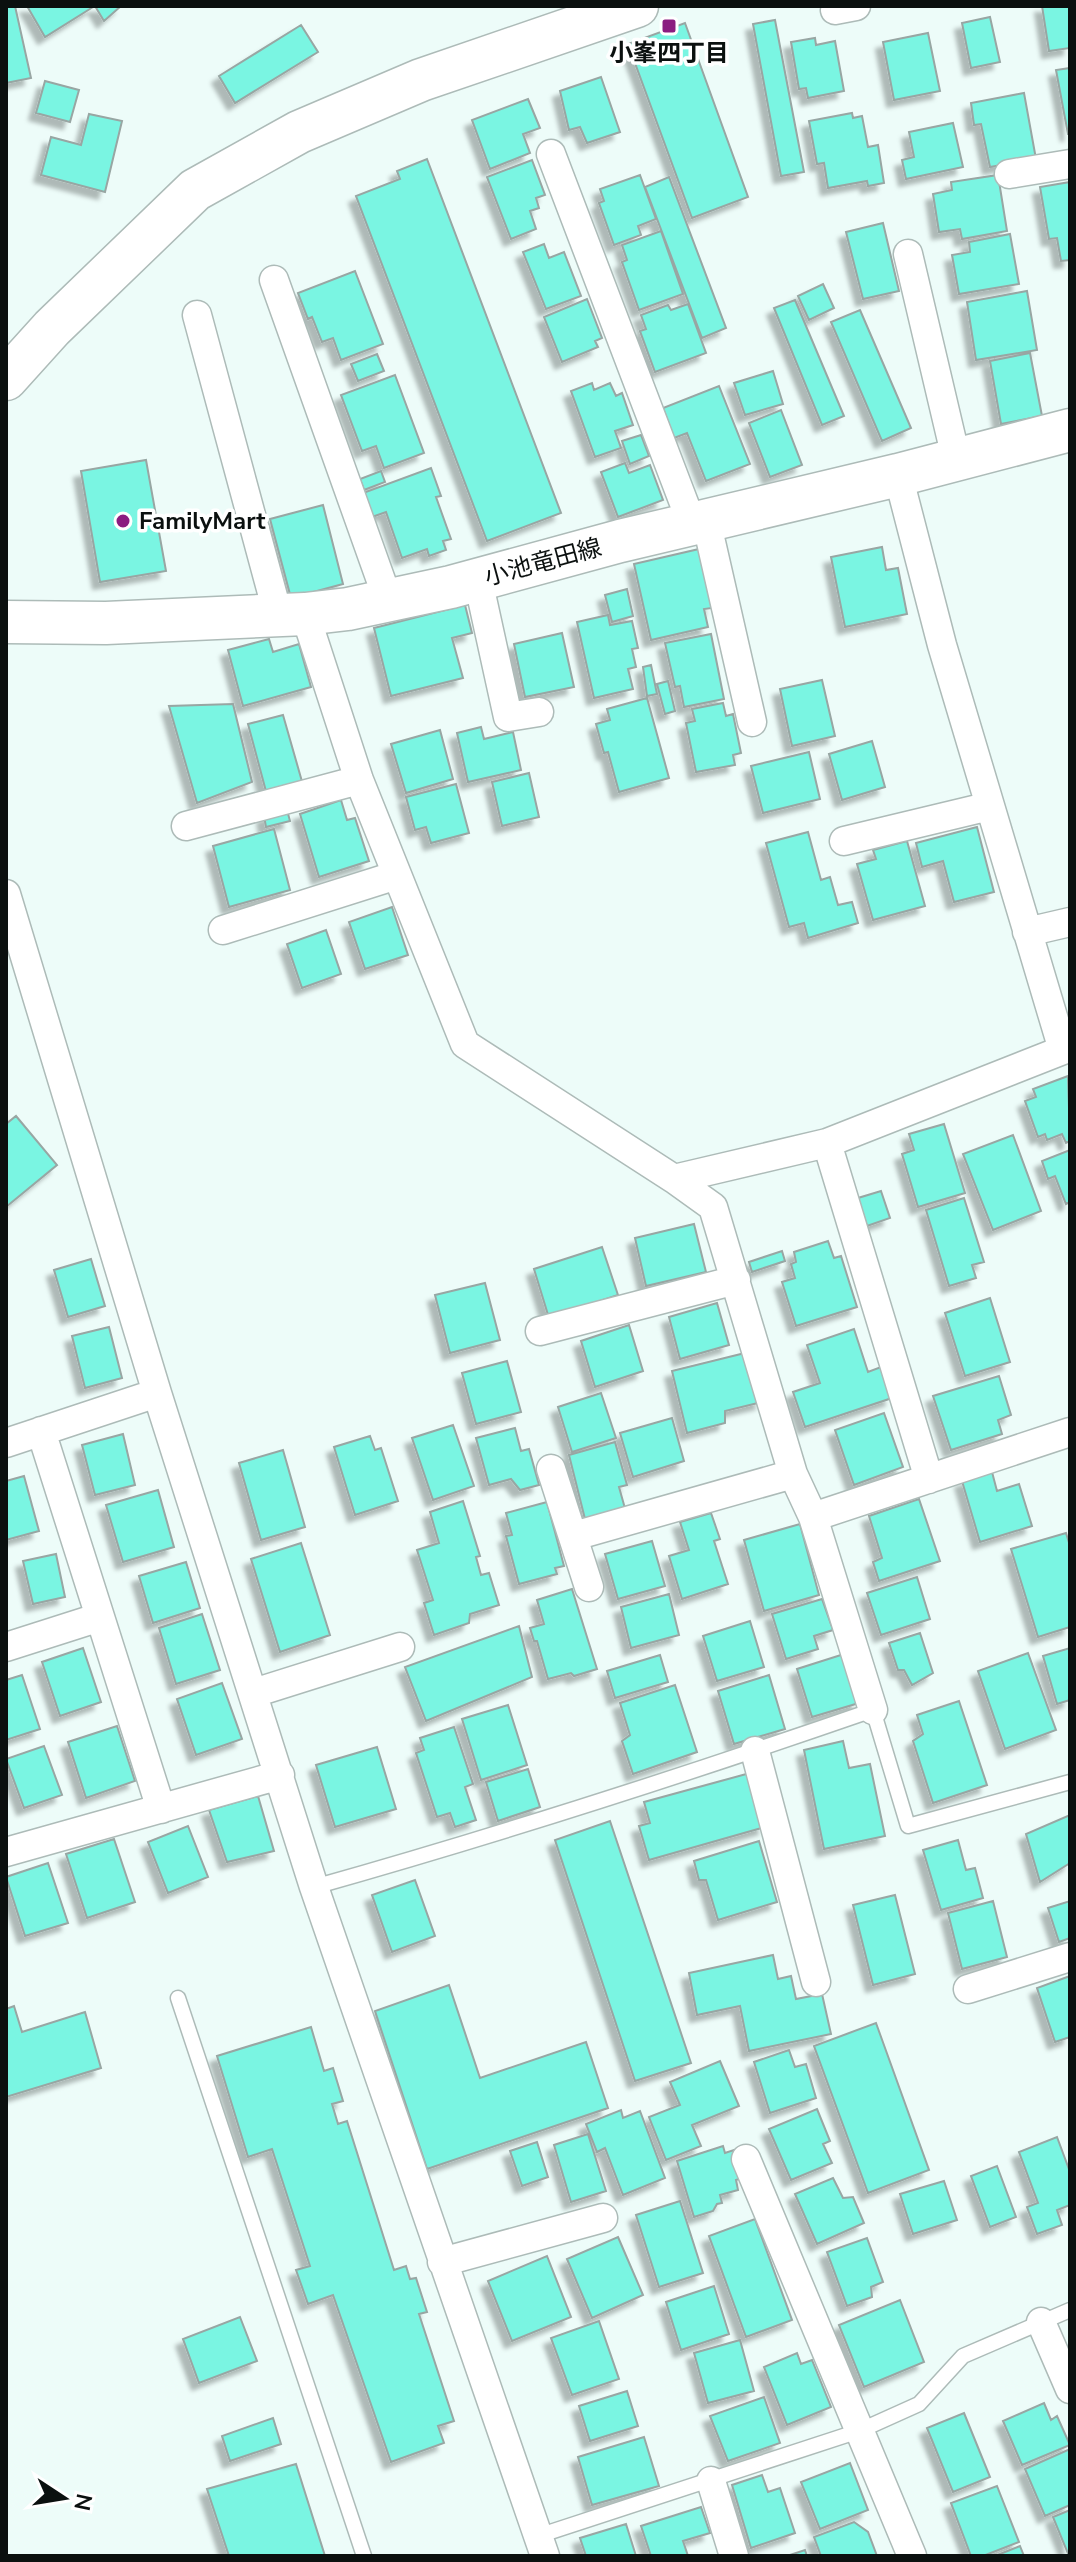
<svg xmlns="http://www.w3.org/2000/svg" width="1076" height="2562" viewBox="0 0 1076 2562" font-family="'Nunito Sans','Noto Sans JP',sans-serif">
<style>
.building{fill:#7af5e2;stroke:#98a6a3;stroke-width:2;filter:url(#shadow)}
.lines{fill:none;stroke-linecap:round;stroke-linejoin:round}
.lane-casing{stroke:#adbbb8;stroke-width:17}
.street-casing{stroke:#adbbb8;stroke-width:31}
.secondary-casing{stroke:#adbbb8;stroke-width:45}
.lane{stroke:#fff;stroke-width:14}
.street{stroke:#fff;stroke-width:28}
.secondary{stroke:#fff;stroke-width:42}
.poi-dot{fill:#8b1c80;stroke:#fff;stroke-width:3}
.labels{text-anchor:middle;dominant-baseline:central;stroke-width:7;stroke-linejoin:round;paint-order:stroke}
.poi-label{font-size:24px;font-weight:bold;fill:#0b100f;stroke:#fff}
.street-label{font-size:24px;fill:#0b100f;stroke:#fff}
</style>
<defs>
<filter id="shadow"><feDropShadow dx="-7" dy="7" stdDeviation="2" flood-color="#0004"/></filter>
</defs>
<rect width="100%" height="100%" fill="#edfcf9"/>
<path class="building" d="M6,6H15L31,78L6,83Z
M27,6H93V7L45,37Z
M95,6H121L104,21Z
M1042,6H1070V48L1049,51Z
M990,17L1000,62L971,68L962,23Z
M775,20L804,172L781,176L753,24Z
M685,23L748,197L692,218L628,44Z
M301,25L318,52L235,103L219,76Z
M928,33L940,91L894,100L883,42Z
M815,38L816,45L835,41L844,91L808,98L806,88L799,89L791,42Z
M1070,68V134H1068L1056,70Z
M601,77L620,132L587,143L580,127L569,130L560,91Z
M45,81L79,90L70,122L36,113Z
M1024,93L1036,159L990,167L981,124L974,125L971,103Z
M528,99L540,128L523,134L530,153L490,169L472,120Z
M852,113L853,118L862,116L868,147L878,145L884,183L868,186L867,181L828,188L824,163L817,164L809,121Z
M89,114L122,121L105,192L41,175L51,137L81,145Z
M953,123L963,167L906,179L902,160L914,157L909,132Z
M427,159L561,513L487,541L356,196L400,179L397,171Z
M532,160L545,195L536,198L539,208L530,211L536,229L511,239L487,177Z
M640,175L656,219L638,226L641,235L614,245L599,203L604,201L600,189Z
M998,175L1007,231L962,239L960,229L939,232L933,194L952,190L951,182Z
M669,177L726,328L702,338L645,187Z
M1070,182V260L1061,261L1057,238L1049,239L1040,187Z
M883,223L899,291L863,299L846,232Z
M661,231L683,294L639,310L622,262L627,260L622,245Z
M1010,234L1019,284L959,294L952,255L970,252L969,242Z
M544,244L549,258L564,252L581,296L546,309L523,252Z
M355,271L383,344L341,360L333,338L322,342L312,317L308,319L298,293Z
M823,284L834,308L809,320L798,296Z
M1027,291L1037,350L976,360L967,302Z
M587,299L602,338L595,341L598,347L562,362L544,317Z
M795,300L844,416L822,425L774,308Z
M688,304L706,353L655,372L640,331L646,329L641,315L668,305L671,310Z
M860,310L911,428L882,441L831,322Z
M1030,353L1042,416L1001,424L990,361Z
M377,354L384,371L358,381L351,364Z
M773,371L783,404L745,415L734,383Z
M395,375L424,453L384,468L376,446L362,451L341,395Z
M592,383L594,390L610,383L616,396L622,393L633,425L615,431L621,448L595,457L571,391Z
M719,386L750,464L706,481L687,433L674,438L663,408Z
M781,410L802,465L770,477L749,423Z
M641,435L649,456L630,464L622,441Z
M146,460L166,571L100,582L81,471Z
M625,463L629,473L650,465L663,500L618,517L601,472Z
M431,468L441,496L436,497L451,539L443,541L446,550L429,556L427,549L402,558L386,512L372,517L363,493Z
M381,471L385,482L364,490L360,479Z
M323,505L343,584L291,598L270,519Z
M882,547L886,570L898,568L907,614L845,627L831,557Z
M699,549L712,608L704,609L708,627L651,640L634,564Z
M627,589L633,616L612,622L605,595Z
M465,605L472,633L452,638L463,678L391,696L374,628Z
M608,615L610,625L632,621L638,648L632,649L636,667L628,669L633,689L594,698L577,622Z
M562,633L574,687L525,697L514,644Z
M711,634L724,699L684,707L680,686L675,687L665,643Z
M269,639L273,652L299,644L311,687L243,706L228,650Z
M651,665L657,694L647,696L643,667Z
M822,680L835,736L792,746L780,689Z
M668,681L675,711L665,714L657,684Z
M647,698L669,778L619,792L608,752L604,753L596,724L610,720L607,709Z
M723,703L726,716L733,714L741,753L733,755L735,765L696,772L686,723L695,721L692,709Z
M233,704L252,782L197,803L169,706Z
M283,715L303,785L267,795L248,724Z
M481,727L484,739L513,732L521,770L468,782L457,733Z
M440,730L453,779L406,793L391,744Z
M872,741L885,787L842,800L829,754Z
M809,752L820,799L763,813L751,766Z
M529,773L539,817L502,826L492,782Z
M456,784L469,833L431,843L426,827L415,830L406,797Z
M341,800L347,820L355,818L369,861L319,877L300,814Z
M287,810L290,821L266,827L264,816Z
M977,827L994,892L954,902L943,861L922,867L916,843Z
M274,829L290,890L229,907L213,846Z
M808,832L821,880L830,877L838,905L852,902L858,923L808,938L804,923L789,927L766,843Z
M907,841L925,906L873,920L857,864L876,859L873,850Z
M392,907L408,955L365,969L349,922Z
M326,930L341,974L302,988L287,944Z
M1068,1076L1070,1141L1066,1143L1062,1134L1047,1140L1045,1134L1038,1137L1025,1101L1036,1097L1033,1089Z
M16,1116L57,1165L6,1207V1124Z
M944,1124L965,1193L918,1207L902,1154L914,1150L909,1134Z
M1013,1135L1041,1211L993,1230L963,1154Z
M1070,1150V1202L1066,1204L1055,1176L1048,1179L1042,1161Z
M881,1191L890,1218L867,1226L858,1198Z
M964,1198L984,1262L972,1265L976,1278L949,1286L926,1210Z
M694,1224L706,1272L646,1286L635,1238Z
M828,1241L834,1258L841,1256L857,1307L796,1326L782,1282L795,1278L791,1264L796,1262L794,1252Z
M602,1247L618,1295L549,1318L534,1269Z
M782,1251L785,1261L752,1272L749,1262Z
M91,1259L105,1306L68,1317L54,1270Z
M485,1283L500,1340L450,1353L435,1295Z
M990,1298L1010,1362L965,1376L945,1313Z
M717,1303L729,1345L680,1359L669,1317Z
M629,1325L643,1371L595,1387L581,1341Z
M109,1327L122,1378L85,1388L72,1336Z
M854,1329L868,1372L881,1367L892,1398L805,1427L793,1392L820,1383L807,1345Z
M749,1352L762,1402L725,1411V1423L687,1433L672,1371Z
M507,1361L521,1412L476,1424L462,1373Z
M999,1376L1011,1415L998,1420L1002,1434L951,1450L933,1396Z
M601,1393L616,1438L572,1452L558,1407Z
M884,1413L903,1467L854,1485L835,1430Z
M672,1418L684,1461L633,1477L620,1433Z
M453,1425L474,1486L433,1500L412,1438Z
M515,1428L521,1451L529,1449L539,1485L520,1490L511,1479L489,1485L476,1438Z
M123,1434L135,1485L95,1495L82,1445Z
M370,1436L375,1450L381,1448L398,1501L355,1515L334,1447Z
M615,1442L627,1485L619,1487L626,1512L586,1523L569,1455Z
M283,1450L305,1527L261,1540L239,1463Z
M992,1472L997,1491L1019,1484L1032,1526L980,1542L962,1481Z
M24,1476L39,1531L6,1540V1481Z
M158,1490L174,1547L123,1562L106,1505Z
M919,1499L940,1561L879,1581L873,1562L882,1558L869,1516Z
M463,1501L480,1556L476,1557L481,1575L489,1573L499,1605L470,1614L469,1623L434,1635L424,1603L433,1600L417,1550L439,1543L430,1512Z
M547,1502L564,1566L555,1568L557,1574L519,1584L506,1536L512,1535L506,1513Z
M711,1513L720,1539L714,1541L728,1584L682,1599L669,1556L689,1550L680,1522Z
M800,1524L819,1595L764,1611L744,1540Z
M1066,1533L1070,1546V1627L1038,1637L1011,1549Z
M652,1541L665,1586L618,1599L605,1554Z
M301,1543L330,1635L280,1652L251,1559Z
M56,1554L65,1597L33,1604L23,1561Z
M186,1562L200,1608L153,1623L139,1576Z
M917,1577L930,1619L881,1635L867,1593Z
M572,1589L597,1669L574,1676L571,1673L548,1679L537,1641H534L530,1628L544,1624L537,1600Z
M669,1594L679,1635L631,1648L621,1607Z
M822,1599L833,1630L814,1636L818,1649L786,1659L772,1614Z
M202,1614L220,1670L176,1684L159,1628Z
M750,1621L764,1667L717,1681L703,1636Z
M519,1626L532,1677L426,1721L405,1667Z
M920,1633L933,1673L912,1685L904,1670H898L889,1643Z
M83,1648L101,1702L60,1716L42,1662Z
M1070,1648V1700L1057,1704L1043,1656Z
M1028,1653L1056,1730L1005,1749L978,1671Z
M844,1654L859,1703L812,1717L797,1669Z
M660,1655L668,1682L615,1698L607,1671Z
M22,1675L40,1729L6,1740V1680Z
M769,1675L785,1729L734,1744L718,1691Z
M222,1683L242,1739L196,1755L177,1699Z
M675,1685L697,1752L633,1774L622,1741L630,1735L620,1703Z
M959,1701L987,1785L933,1803L913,1741L923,1734L917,1715Z
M508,1705L527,1765L481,1780L462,1719Z
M117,1726L135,1781L86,1798L68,1742Z
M454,1727L473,1784L465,1787L476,1820L455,1827L450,1813L437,1817L416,1753L424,1750L420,1738Z
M843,1741L849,1768L870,1764L885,1836L824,1849L804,1750Z
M44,1746L62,1795L24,1808L6,1759Z
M377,1747L396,1809L335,1827L316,1765Z
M528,1769L540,1807L498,1821L486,1782Z
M750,1773L765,1827L649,1860L639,1826L650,1823L644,1802Z
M258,1796L274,1851L227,1862L209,1810Z
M1070,1815V1863L1040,1882L1026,1834Z
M610,1821L691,2063L635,2081L555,1840Z
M188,1826L208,1877L168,1893L148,1842Z
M114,1839L135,1902L87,1918L66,1854Z
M958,1840L966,1870L975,1868L983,1898L941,1910L923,1850Z
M759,1841L777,1902L718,1920L706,1880H699L694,1861Z
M48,1863L68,1923L25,1936L6,1877Z
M415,1880L435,1936L392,1952L372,1895Z
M895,1895L915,1974L873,1985L853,1905Z
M993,1901L1007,1957L962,1969L948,1913Z
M1070,1901V1938L1059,1942L1048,1908Z
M773,1955L778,1979L791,1976L796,1999L822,1994L831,2034L749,2051L740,2006L697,2015L689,1973Z
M1070,1976V2037L1055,2042L1037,1988Z
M449,1985L480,2078L586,2042L608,2108L427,2169L375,2011Z
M14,2006L22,2032L85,2012L101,2068L6,2097V2009Z
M876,2023L929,2170L868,2193L814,2046Z
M311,2027L324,2071L333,2068L343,2101L332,2104L338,2124L347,2121L394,2270L406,2266L410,2279L416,2278L427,2312L419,2314L454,2421L438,2426L444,2443L391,2462L333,2295L308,2304L296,2270L310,2266L272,2149L248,2157L217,2056Z
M789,2050L795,2067L806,2064L816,2098L770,2113L754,2062Z
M720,2061L739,2106L692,2125L701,2146L666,2160L649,2117L680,2105L670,2082Z
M817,2109L830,2141L823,2144L832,2163L791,2180L769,2129Z
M621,2110L623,2118L640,2111L665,2178L623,2195L605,2148L597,2152L586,2124Z
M588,2134L606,2191L571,2202L554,2145Z
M1057,2137L1070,2172V2205L1057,2210L1062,2225L1037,2234L1027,2207L1038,2203L1019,2152Z
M537,2142L548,2177L522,2186L510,2151Z
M723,2146L725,2153L734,2150L742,2178L736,2180L738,2190L720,2195L722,2203L717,2204L713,2211L694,2217L677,2161Z
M997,2166L1016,2217L990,2227L971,2176Z
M833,2178L843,2198L853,2197L864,2223L817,2244L795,2194Z
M944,2181L957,2220L913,2234L900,2194Z
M680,2201L703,2273L659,2287L636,2215Z
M755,2219L792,2320L746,2337L709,2236Z
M618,2237L643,2295L592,2318L567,2259Z
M867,2238L883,2282L871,2287L872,2297L847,2306L827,2252Z
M547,2256L571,2317L512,2341L488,2281Z
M714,2286L729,2334L681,2350L666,2302Z
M900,2300L924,2362L864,2387L839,2325Z
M240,2317L257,2361L199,2383L183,2339Z
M599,2321L619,2379L572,2395L551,2338Z
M740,2340L754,2391L708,2403L694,2353Z
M797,2353L801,2364L812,2360L831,2407L787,2425L764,2367Z
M627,2391L638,2426L590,2441L579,2406Z
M764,2397L780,2443L728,2461L710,2416Z
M1044,2403L1051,2420L1057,2416L1070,2445L1022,2465L1003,2421Z
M964,2413L990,2477L953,2492L927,2428Z
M273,2418L281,2444L230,2461L222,2436Z
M644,2437L659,2486L592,2505L578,2457Z
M1070,2449V2505L1045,2516L1025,2469Z
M850,2463L868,2510L820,2529L801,2482Z
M296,2464L325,2556H229L207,2489Z
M762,2475L768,2492L780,2488L795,2533L751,2548L732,2485Z
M997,2486L1019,2542L983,2556H971L951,2503Z
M701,2507L710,2533L683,2541L688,2556H651L641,2526Z
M1070,2510V2556H1069L1053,2517Z
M854,2522L868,2532L877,2556H821L814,2537Z
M626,2524L636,2556H586L580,2538Z
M1020,2546L1024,2556H995Z
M805,2550L807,2556H787Z"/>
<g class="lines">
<g class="lane-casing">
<path id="lane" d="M314,1887C502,1834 688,1774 873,1710L908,1826L1070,1782
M178,1998L364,2556
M538,2536L859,2431L919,2404L963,2356L1070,2310"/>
</g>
<g class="street-casing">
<path id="street" d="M835,10L856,6
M551,154L692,524
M1009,174L1070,164
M908,254L956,458
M274,280L388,600
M197,315L278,615
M706,520L752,722
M478,580L508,717L539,712
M305,614L359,780L465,1044L674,1179L827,1143L1063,1050L942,645L898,475
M186,826L359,780
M844,841L990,806
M6,894L157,1393L314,1887L545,2556
M223,930L397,875
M1027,932L1070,922
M827,1143L929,1479
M674,1179L713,1207L793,1474L813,1517L873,1710
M540,1331L736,1280
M41,1431L161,1809
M6,1443L157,1393
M551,1469L589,1587
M813,1517L1070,1432
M574,1536L793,1474
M6,1647L100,1617
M254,1693L400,1647
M755,1751L816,1982
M6,1852L280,1775
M968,1989L1070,1957
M746,2159L912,2556
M442,2262L603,2218
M1041,2322L1070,2389
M711,2481L734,2556"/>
</g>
<g class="secondary-casing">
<path id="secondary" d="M6,379L52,328L195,190L299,132L421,80L637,6
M6,622L106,623L305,614L348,609L451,587L620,541L898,475L1070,430"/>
</g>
<use href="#lane" class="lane"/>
<use href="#street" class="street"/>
<use href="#secondary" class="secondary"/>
</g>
<g class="poi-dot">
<rect x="661" y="18" width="16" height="16" rx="4"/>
<circle cx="123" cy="521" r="8"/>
</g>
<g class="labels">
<g class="poi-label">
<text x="669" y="53">小峯四丁目</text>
<text x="139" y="521" text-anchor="start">FamilyMart</text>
</g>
<g class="street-label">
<text transform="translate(543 562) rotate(-15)">小池竜田線</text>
</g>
</g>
<rect width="1076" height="2562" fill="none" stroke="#0b100f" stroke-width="16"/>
<g transform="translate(64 2498) rotate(102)" stroke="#ffffff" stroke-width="6" paint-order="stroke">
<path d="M0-6L14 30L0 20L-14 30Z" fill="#0b100f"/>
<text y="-12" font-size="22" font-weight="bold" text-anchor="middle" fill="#0b100f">N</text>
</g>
</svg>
